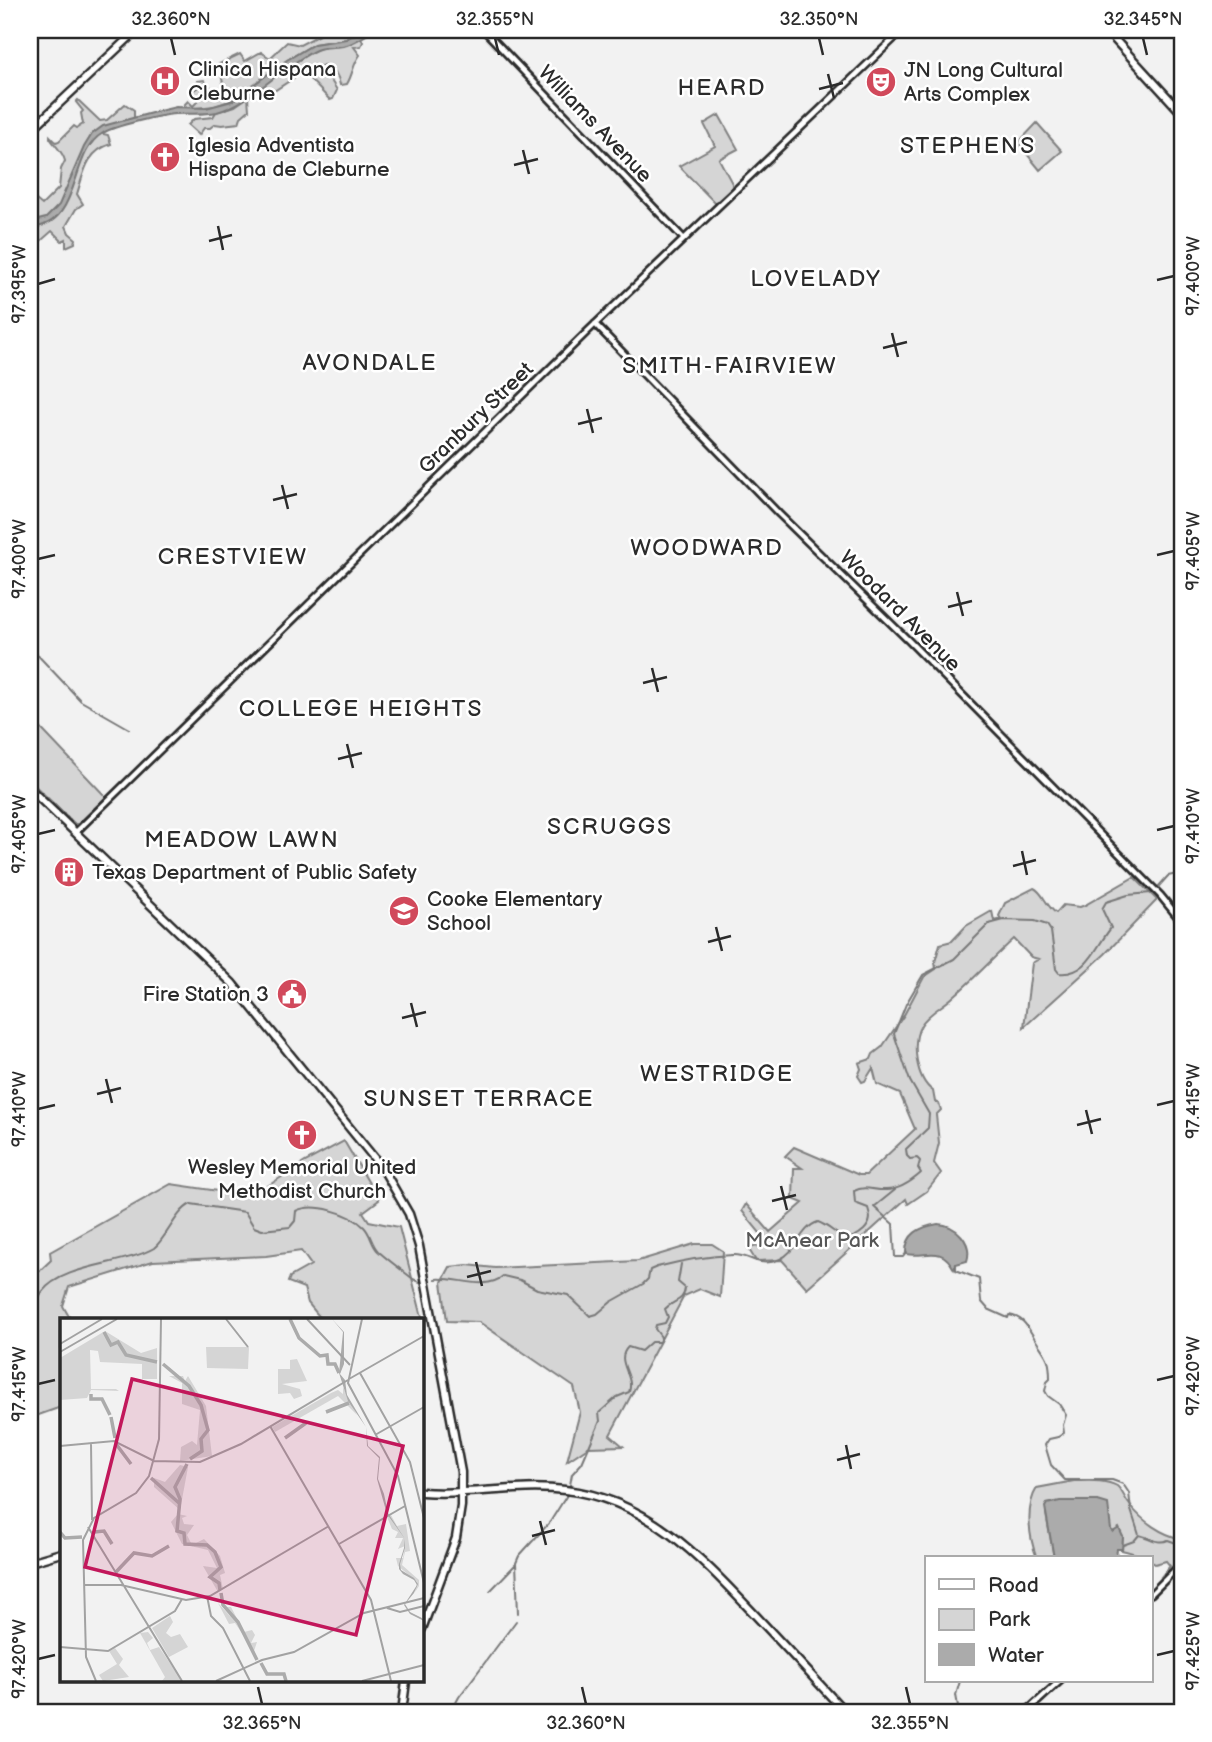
<svg xmlns="http://www.w3.org/2000/svg" width="1212" height="1742" viewBox="0 0 1212 1742" font-family="'Balsamiq Sans',sans-serif">
<style>
.green{fill:#d5d5d5;stroke:#808080;stroke-width:2}
.water{fill:#ababab;stroke:#787878;stroke-width:2}
.lines{fill:none;stroke-linecap:round;stroke-linejoin:round}
.stream{stroke:#787878;stroke-width:2}
.minor-casing{stroke:#2b2b2b;stroke-width:10}
.major-casing{stroke:#2b2b2b;stroke-width:11}
.minor{stroke:#fff;stroke-width:4.5}
.major{stroke:#fff;stroke-width:6}
.ticks{fill:none;stroke:#2b2b2b;stroke-width:2.5}
.labels{text-anchor:middle;dominant-baseline:central;stroke-width:5;stroke-linejoin:round;paint-order:stroke}
.poi-label{font-size:21px;fill:#2b2b2b;stroke:#fff;text-anchor:start}
.street-label{font-size:21px;fill:#2b2b2b;stroke:#fff}
.park-label{font-size:21px;fill:#565656;stroke:#fff}
.neighbourhood-label{font-size:23px;letter-spacing:2px;fill:#2b2b2b;stroke:#fff}
.inset-river{fill:none;stroke:#ababab;stroke-width:3.5}
.inset-road{fill:none;stroke:#a2a2a2;stroke-width:2}
.view{fill:#c2185b;fill-opacity:0.15;stroke:#c2185b;stroke-width:3.5}
.inset-edge{fill:none;stroke:#2b2b2b;stroke-width:3.5}
.neatline{fill:none;stroke:#2b2b2b;stroke-width:2.5}
.ticks-label{font-size:18px;text-anchor:middle;fill:#2b2b2b}
</style>
<rect width="100%" height="100%" fill="#f2f2f2"/>
<filter id="ink" filterUnits="userSpaceOnUse"><feTurbulence type="fractalNoise" baseFrequency=".0143" numOctaves="2"/><feDisplacementMap in="SourceGraphic" scale="14" xChannelSelector="R" yChannelSelector="G"/><feConvolveMatrix kernelMatrix="1 2 1 2 8 2 1 2 1" color-interpolation-filters="sRGB"/></filter>
<g filter="url(#ink)">
<path class="green" d="M318,30H322L324,33L333,32V30H363L346,39L314,44L287,60L232,100L215,106L186,109L184,105L188,101L193,106L198,101L192,91L197,88V81L204,80L212,89L210,94L225,93L219,64L240,54L245,61L261,52L270,58L287,42L300,45L319,35Z
M361,38L363,42L361,46L354,47L360,55C353,64 353,74 347,84L340,85C339,78 333,64 324,65C320,66 317,68 314,69L330,77V79L337,90L333,99L330,100L303,72L274,91L271,92L267,88L256,92L258,88C278,75 296,57 318,49C333,44 347,45 361,38Z
M248,97L249,110L241,117L239,123L222,125L215,124L210,128H204L199,135L188,125L194,119L213,117L216,112L235,106Z
M78,100L100,121L107,120L125,104L134,110V118L103,131V134L108,135L111,144C87,151 84,172 77,194L83,204L76,209L66,226L69,233L76,239L75,243L66,247V239L62,241L52,231L34,247L30,246V195L42,205L59,188L61,169L65,161C63,152 55,146 50,138V136L56,142L59,141L74,126L77,128L83,124L81,113L83,111L76,102Z
M719,115L738,149L719,159L734,187L715,203L679,166L715,146L704,124Z
M1037,123L1062,151L1040,170L1018,143Z
M30,717L106,797L78,824H75L30,781Z
M1134,877L1157,900L1105,954L1024,1027L1032,963L1039,959L1031,957L1014,939C994,957 975,978 954,996C944,1006 929,1012 921,1025C911,1043 916,1079 933,1091L935,1102L939,1104L941,1110L936,1115L939,1143L934,1163L941,1173L927,1191L908,1204L906,1199L807,1288L782,1260L756,1261L748,1248L769,1244L742,1211L746,1204L770,1232L803,1203L793,1199L794,1168H802L785,1156L794,1147L859,1175H866L915,1129L900,1094L877,1084L873,1068L865,1081L862,1082L858,1076L861,1069L859,1063L871,1059L873,1054L882,1047L904,1015L924,977L936,969L935,962L940,944L952,941L966,926L992,911L994,921L1001,919L999,916L1005,903L1034,888C1043,892 1046,906 1056,913L1063,905L1080,907L1085,905Z
M344,1141L379,1200L363,1212L369,1221L399,1227L424,1325L422,1326V1320H322L308,1303L304,1288L288,1282L290,1277L311,1265L301,1251L266,1256L153,1261L69,1287L63,1306L71,1320H61V1407L30,1418V1280L51,1260L50,1252L171,1184L252,1196L305,1162Z
M694,1244H712L723,1251L720,1297L700,1289L684,1296L610,1435L623,1446L588,1447L567,1461L580,1412L574,1387L479,1322L447,1321L442,1282L450,1267L467,1265L495,1268L638,1261Z
M1074,1481C1087,1481 1105,1479 1117,1486C1122,1490 1125,1499 1129,1504C1142,1521 1162,1535 1182,1539V1560L1163,1578L1161,1577L1170,1566L1166,1561L1155,1564C1145,1556 1136,1554 1122,1550L1123,1537L1116,1531L1113,1532L1111,1530L1098,1501L1047,1504L1046,1514L1054,1558H1037C1029,1538 1025,1507 1037,1488Z"/>
<path class="water" d="M363,30H375C366,35 356,42 347,45C337,48 325,46 316,50C282,66 250,104 217,112C203,115 189,113 175,114C161,115 114,126 103,133C68,153 83,225 30,228V222L46,218L59,205L84,147L92,134L103,126L159,111L176,107L206,108L232,101L287,60L314,44L346,39Z
M938,1224C956,1225 973,1242 967,1261L956,1264L954,1269C941,1244 927,1258 906,1254C905,1234 920,1227 938,1224Z
M1060,1501H1098L1108,1504L1111,1530L1113,1532L1119,1528L1123,1537L1122,1549H1117L1116,1556L1054,1558L1045,1507L1047,1504Z"/>
<g class="lines">
<path class="stream" d="M30,647L81,701L130,729
M1159,886L1168,876L1182,873
M895,1190L874,1207L893,1224L895,1257H903L907,1252
M956,1264V1270L979,1279L981,1301L988,1309L1008,1318L1009,1315C1026,1318 1028,1329 1037,1342C1047,1357 1050,1359 1050,1379L1047,1382L1045,1391L1048,1396L1059,1404L1066,1415L1063,1425L1064,1433L1058,1437L1049,1439L1045,1445L1051,1465L1065,1480H1112L1123,1484L1129,1493L1131,1510L1139,1535C1149,1537 1158,1545 1168,1540L1182,1545
M435,1279C456,1276 485,1292 503,1276L520,1280L537,1289L568,1295L590,1316L597,1314L611,1302L643,1284L648,1279L650,1270L657,1267C680,1261 708,1256 733,1255C751,1254 757,1269 780,1259C797,1252 800,1228 818,1222C837,1229 843,1249 864,1230C871,1223 871,1217 868,1208L855,1203L854,1191C866,1185 874,1191 886,1190C899,1190 912,1181 921,1173L918,1168L920,1161L917,1158L910,1159L907,1156L906,1149L928,1128L929,1114L910,1081L894,1034L906,1004L923,975L954,959L989,924L1004,920L1035,921L1047,925L1051,931L1056,969L1059,973C1088,976 1096,946 1111,928L1102,909L1106,902L1128,895L1151,893
M30,1317C34,1309 37,1300 42,1292C63,1264 125,1265 154,1248C168,1236 175,1212 191,1204L245,1212L254,1227L262,1230L290,1227L295,1221L296,1211C314,1202 350,1213 364,1227C371,1234 371,1244 378,1251C389,1261 402,1270 413,1279L420,1282
M570,1485L572,1474L582,1463L600,1421L599,1413L617,1397L629,1392C635,1375 614,1361 628,1347L641,1351L651,1342H659L661,1337L655,1329L656,1325L665,1323L668,1317L665,1309C673,1300 684,1302 685,1288L678,1282L681,1264
M1123,1545L1134,1541L1139,1535
M490,1591L516,1564
M518,1613L516,1563L519,1556L550,1522L567,1495
M451,1712L459,1697L516,1621
M959,1712L956,1695L960,1681"/>
<g class="minor-casing">
<path id="minor" d="M484,30L684,239
M595,324L779,514L909,641L1160,895L1182,922
M76,832L589,330L903,30
M1151,1594L1182,1563
M1026,1712L1060,1681"/>
</g>
<g class="major-casing">
<path id="major" d="M1106,30L1182,113
M30,131L137,30
M30,789L232,983L383,1169L409,1214L419,1246L461,1472V1506L456,1538L422,1629
M422,1492C470,1496 517,1484 565,1490C649,1499 704,1561 759,1619C788,1650 817,1681 845,1712
M30,1562L61,1553
M402,1712L406,1681"/>
</g>
<use href="#minor" class="minor"/>
<use href="#major" class="major"/>
</g>
</g>
<path class="ticks" d="M171,38L175,55M495,38L499,55M819,38L823,55M1143,38L1147,55M828,74L834,98M819,89L843,83M523,150L529,174M514,165L538,159M218,226L223,250M209,241L232,235M1157,280L1174,276M38,284L55,279M892,333L898,357M883,348L907,342M587,409L593,433M578,424L602,418M282,485L288,509M273,500L297,494M1157,555L1174,551M38,559L55,555M957,592L963,616M948,607L972,601M652,668L658,692M643,683L667,677M347,744L353,768M338,759L362,753M1157,830L1174,826M38,834L55,830M1022,851L1027,875M1013,866L1036,860M716,927L722,951M708,942L731,936M411,1003L417,1027M402,1018L426,1012M106,1079L112,1103M97,1094L121,1088M1157,1105L1174,1101M38,1109L55,1105M1086,1110L1092,1134M1077,1125L1101,1119M781,1186L787,1210M772,1201L796,1195M476,1262L482,1286M467,1277L491,1271M1157,1380L1174,1376M38,1384L55,1380M846,1445L851,1469M837,1460L860,1454M540,1521L546,1545M532,1536L555,1530M1157,1655L1174,1651M38,1659L55,1655M258,1687L262,1704M582,1687L586,1704M906,1687L910,1704"/>
<defs>
<g id="hospital-disc" transform="scale(1.575)"><circle r="9.5" fill="#d1495b" stroke="#fff"/><path d="M-5-5h3v3.5h4V-5h3V5h-3V1.5h-4V5h-3Z" fill="#fff"/></g>
<g id="theatre-disc" transform="scale(1.575)"><circle r="9.5" fill="#d1495b" stroke="#fff"/><path d="M-5-5.5Q0-4 5-5.5V0Q5 5 0 6Q-5 5-5 0ZM-3.3-2.5H-1v1.5H-3.3ZM1-2.5H3.3v1.5H1ZM-2.8 1Q0 5.5 2.8 1Z" fill="#fff"/></g>
<g id="church-disc" transform="scale(1.575)"><circle r="9.5" fill="#d1495b" stroke="#fff"/><path d="M-1.2-6h2.4v3.5h3.3v2.4h-3.3V6h-2.4V-.1h-3.3v-2.4h3.3Z" fill="#fff"/></g>
<g id="building-disc" transform="scale(1.575)"><circle r="9.5" fill="#d1495b" stroke="#fff"/><path d="M-4-6H4V6H1V3H-1V6H-4ZM-2.5-4.3h1.7v1.8h-1.7ZM.8-4.3h1.7v1.8H.8ZM-2.5-1h1.7V.8h-1.7ZM.8-1h1.7V.8H.8Z" fill="#fff"/></g>
<g id="school-disc" transform="scale(1.575)"><circle r="9.5" fill="#d1495b" stroke="#fff"/><path d="M0-5L7-2L0 1L-7-2ZM-4 1L0 2.5L4 1V4Q0 6-4 4Z" fill="#fff"/></g>
<g id="civic-disc" transform="scale(1.575)"><circle r="9.5" fill="#d1495b" stroke="#fff"/><path d="M-.6-6.5H3V-4.5H.6V-3L4-1V1h2V6H-6V1h2V-1L-.6-3ZM-1.2 2.5V6h2.4V2.5Z" fill="#fff"/></g>
</defs>
<g fill-rule="evenodd">
<use href="#hospital-disc" x="165" y="81"/>
<use href="#theatre-disc" x="881" y="82"/>
<use href="#church-disc" x="165" y="157"/>
<use href="#building-disc" x="69" y="872"/>
<use href="#school-disc" x="404" y="911"/>
<use href="#civic-disc" x="292" y="994"/>
<use href="#church-disc" x="302" y="1135"/>
</g>
<g class="labels">
<g class="poi-label">
<text x="188" y="69">Clinica Hispana<tspan x="188" dy="24">Cleburne</tspan></text>
<text x="904" y="70">JN Long Cultural<tspan x="904" dy="24">Arts Complex</tspan></text>
<text x="188" y="145">Iglesia Adventista<tspan x="188" dy="24">Hispana de Cleburne</tspan></text>
<text x="92" y="872">Texas Department of Public Safety</text>
<text x="427" y="899">Cooke Elementary<tspan x="427" dy="24">School</tspan></text>
<text x="269" y="994" text-anchor="end">Fire Station 3</text>
<text x="302" y="1167" text-anchor="middle">Wesley Memorial United<tspan x="302" dy="24">Methodist Church</tspan></text>
</g>
<g class="street-label">
<text transform="translate(595 124) rotate(46)">Williams Avenue</text>
<text transform="translate(476 418) rotate(-44)">Granbury Street</text>
<text transform="translate(900 611) rotate(45)">Woodard Avenue</text>
</g>
<g class="park-label">
<text x="812" y="1240">McAnear Park</text>
</g>
<g class="neighbourhood-label">
<text x="722" y="88">HEARD</text>
<text x="968" y="146">STEPHENS</text>
<text x="816" y="279">LOVELADY</text>
<text x="370" y="363">AVONDALE</text>
<text x="730" y="366">SMITH-FAIRVIEW</text>
<text x="707" y="548">WOODWARD</text>
<text x="233" y="557">CRESTVIEW</text>
<text x="361" y="709">COLLEGE HEIGHTS</text>
<text x="610" y="827">SCRUGGS</text>
<text x="242" y="840">MEADOW LAWN</text>
<text x="717" y="1074">WESTRIDGE</text>
<text x="479" y="1099">SUNSET TERRACE</text>
</g>
</g>
<g transform="translate(60 1318)">
<rect width="364" height="364" fill="#f2f2f2"/>
<path d="M45,13L81,35L97,30V61H82V46L40,44L38,33L30,32L31,71H56L59,73L31,72L27,80L0,82V40ZM146,29H189L188,51L147,50ZM237,41L247,63L222,66L240,71L242,78L234,81L230,75L218,76V51H230V42ZM109,58H123L125,63L128,58L146,88L152,138L120,143L121,129L132,123L137,127L140,92L122,86V65ZM283,69L297,97L278,78L215,114L212,109L271,75L278,72L283,76ZM120,147L128,149L120,192L94,169V160L105,164ZM118,196L127,198L122,200L124,206L134,207L127,217L132,227L144,221L160,238L165,255L160,257L163,271L158,274L143,248L157,250L148,232L122,226L111,204ZM331,197L337,208L346,206L350,233L345,234L342,247L359,262V268L355,274L357,264L338,248L336,240H343L345,228L338,231L343,220H335L338,214L332,211L327,199ZM158,285L170,298L167,289H171L184,314L192,312L195,317L191,325L197,324L194,333L175,305L169,306ZM110,298L113,304L106,315L111,319L120,316L128,329L109,339L92,310ZM88,314L93,320L87,325L90,332L99,329L122,363H102L105,359L80,315ZM55,330L63,341L59,347L69,359L43,363L39,357L57,346L49,333Z" fill="#d5d5d5"/>
<path d="M272,1L284,14V46L280,56L285,62L287,77L306,109L308,128L320,139L318,161L324,176L328,195L345,221V230L340,246L341,252L354,260L358,266L354,275L345,286L350,294L362,300L364,303L350,296L344,287L357,267L354,262L343,256L339,251V246L344,230L345,221L327,196L317,161L319,140L307,128L306,109L288,83L279,55L283,14Z" fill="#ababab"/>
<path class="inset-river" d="M230,1L239,20L260,38L267,37L268,46H275L279,55M44,14L51,27L58,24L66,37L97,44M103,46L129,68L141,87L148,112L141,121L142,133L130,141M31,76V81H42L50,97M266,94L289,85M51,99L55,120M225,120L246,105M56,126L71,146M127,146L115,169L120,181L117,213L124,215L125,226L147,227L155,234L161,249L150,259L159,265L160,272M91,160L119,185M0,214L5,220L22,219M34,214L44,213L52,226M56,254L74,235L92,238L109,228M161,275L163,287L178,304L197,342M201,345L207,356H224L226,363"/>
<path class="inset-road" d="M166,1L188,29M247,1L290,47M302,1L288,65L338,158L364,265M0,26L42,1M0,34L57,1M300,55L350,144L364,200M289,61L364,18M210,108L311,282L331,363M315,117L364,89M31,125L32,202M0,128L54,123L94,143L140,144L181,126L288,62M28,209L122,363M279,226L345,188M24,267H61L126,282L150,278L269,208M147,278L151,298L163,310L190,363M327,290L340,294L364,288M0,329L48,333L115,293L122,281M36,363L26,339L23,222L34,200L76,175L89,158L99,121L101,1M156,363L202,342L234,334L304,295L364,280M302,363L364,347"/>
<path class="view" d="M72,61L343,128L296,317L25,249Z"/>
<rect width="364" height="364" class="inset-edge"/>
</g>
<rect width="1212" height="1742" fill="none" stroke="#fff" stroke-width="77"/>
<rect x="925" y="1556" width="228" height="126" fill="#ffffff" stroke="#aaaaaa" stroke-width="2"/>
<rect x="939" y="1579" width="35" height="10" fill="#ffffff" stroke="#aaaaaa" stroke-width="2"/>
<text x="988" y="1592" font-size="21" fill="#2b2b2b">Road</text>
<rect x="939" y="1609" width="35" height="21" fill="#d5d5d5" stroke="#aaaaaa" stroke-width="2"/>
<text x="988" y="1626" font-size="21" fill="#2b2b2b">Park</text>
<rect x="939" y="1644" width="35" height="21" fill="#ababab" stroke="#aaaaaa" stroke-width="2"/>
<text x="988" y="1662" font-size="21" fill="#2b2b2b">Water</text>
<rect x="38" y="38" width="1136" height="1666" class="neatline"/>
<g class="ticks-label">
<text x="171" y="25">32.360°N</text>
<text x="495" y="25">32.355°N</text>
<text x="819" y="25">32.350°N</text>
<text x="1143" y="25">32.345°N</text>
<text transform="translate(1193 276) rotate(-90)" y="6">97.400°W</text>
<text transform="translate(19 284) rotate(-90)" y="6">97.395°W</text>
<text transform="translate(1193 551) rotate(-90)" y="6">97.405°W</text>
<text transform="translate(19 559) rotate(-90)" y="6">97.400°W</text>
<text transform="translate(1193 826) rotate(-90)" y="6">97.410°W</text>
<text transform="translate(19 834) rotate(-90)" y="6">97.405°W</text>
<text transform="translate(1193 1101) rotate(-90)" y="6">97.415°W</text>
<text transform="translate(19 1109) rotate(-90)" y="6">97.410°W</text>
<text transform="translate(1193 1376) rotate(-90)" y="6">97.420°W</text>
<text transform="translate(19 1384) rotate(-90)" y="6">97.415°W</text>
<text transform="translate(1193 1651) rotate(-90)" y="6">97.425°W</text>
<text transform="translate(19 1659) rotate(-90)" y="6">97.420°W</text>
<text x="262" y="1729">32.365°N</text>
<text x="586" y="1729">32.360°N</text>
<text x="910" y="1729">32.355°N</text>
</g>
</svg>
